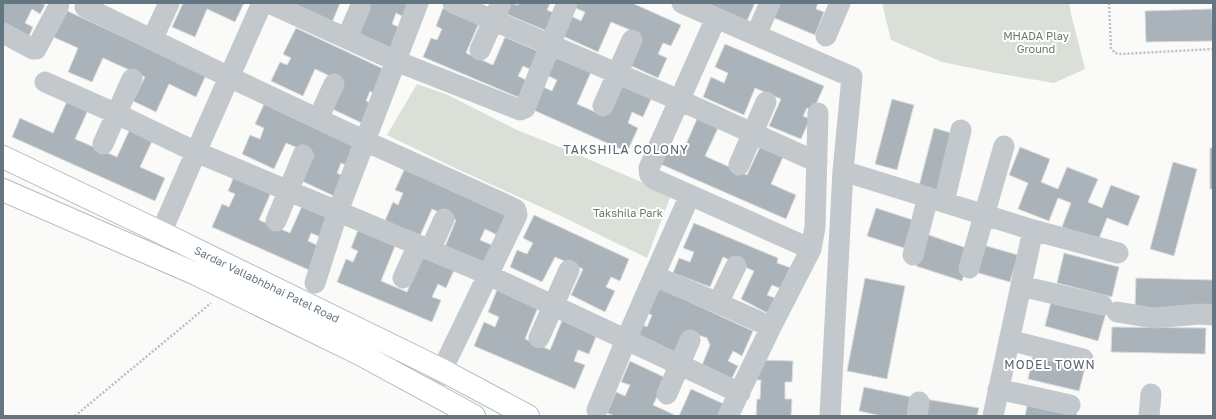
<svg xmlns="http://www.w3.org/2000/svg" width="1216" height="419" viewBox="0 0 1216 419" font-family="'Golos Text',sans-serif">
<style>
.green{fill:#dadfd7}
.building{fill:#aab3b9;stroke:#dcdcda}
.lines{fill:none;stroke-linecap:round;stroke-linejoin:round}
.secondary-casing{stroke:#b3babf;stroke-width:24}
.path{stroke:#bbbfc2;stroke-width:2.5;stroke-dasharray:2 2;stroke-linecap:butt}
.minor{stroke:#c3c8cc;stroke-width:21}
.secondary{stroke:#fff;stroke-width:22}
.labels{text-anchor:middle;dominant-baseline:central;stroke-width:4;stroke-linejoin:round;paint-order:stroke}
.park-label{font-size:11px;fill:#687a64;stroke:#fff}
.street-label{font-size:11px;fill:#657683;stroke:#fff}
.neighbourhood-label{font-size:12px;letter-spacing:1px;fill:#57646e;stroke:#fff}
</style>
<rect width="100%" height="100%" fill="#fafaf8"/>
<path class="green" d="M882,3H1069L1071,14L1085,69L1054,83L996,73L942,62L891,40Z
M417,84L448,95L517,130L572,152L671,195L647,258L563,217L455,168L387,135Z"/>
<path class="building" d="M3,3H41L45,5L40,14L32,9L25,23L33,27L28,38L3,25Z
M183,3H244L235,22L207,9L195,37L172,27Z
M297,3H340L331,25L295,9Z
M360,3H412L406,18L396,13L392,24L401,28L391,51L357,36Z
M510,3L518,5L519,3H550L547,10L557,14L549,32L506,14Z
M577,3H632L681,25L671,46L663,43L658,54L667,58L658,78L627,64L640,34L611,22L598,52L563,36L571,16L581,21L585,12L575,8Z
M701,3H755L746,23Z
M778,3H818L816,9L824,12L815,35L772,17Z
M443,8L479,23L466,53L493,65L505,37L540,52L532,70L523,66L518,76L528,81L520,98L423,57L431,38L437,40L442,29L436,26Z
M63,9L206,75L196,97L169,84L156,112L133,101L145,77L103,58L92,82L68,72L78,48L51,36Z
M1212,9L1213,41L1146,42L1145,11Z
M296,28L390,72L379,96L370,91L366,101L375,105L366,125L328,107L340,81L315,69L303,96L271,81L280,62L287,65L291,58L283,54Z
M725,44L824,86L813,111L807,108L803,116L810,119L801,139L769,126L781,99L755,88L744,115L703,97L711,77L724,83L728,73L715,67Z
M553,55L591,72L577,104L604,116L618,84L651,99L643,117L632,112L628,123L638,128L627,152L529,108L539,85L552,91L557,80L544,74Z
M892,99L914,105L897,170L875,164Z
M67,101L88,110L75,139L117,157L130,129L153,139L140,167L165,178L155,201L12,137L20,118L53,133Z
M265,102L360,144L350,167L341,163L337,173L345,177L336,197L302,181L314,155L286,143L274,169L242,154L250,135L260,139L264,128L255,124Z
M697,119L718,128L705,156L747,175L760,147L783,157L771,184L796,195L786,219L658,163L667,144L683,151Z
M934,128L955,134L939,195L918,190Z
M1020,147L1050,159L1041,182L1058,189L1067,167L1098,179L1088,202L1102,208L1111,185L1140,196L1128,226L1107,218L1098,241L1062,227L1071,203L1058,198L1049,221L1018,209L1028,183L1009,175Z
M1210,148H1213V189H1210Z
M1173,162L1197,169L1174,256L1150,249Z
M406,166L507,211L497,235L485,229L480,240L492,245L483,266L444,249L456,220L432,209L419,238L384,223L393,202L398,205L403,193L395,190Z
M235,174L272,190L259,220L290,233L303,204L332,216L323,238L311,233L308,241L319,246L309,270L212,227L222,204L229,207L235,194L228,191Z
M876,208L913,220L904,248L867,236Z
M534,215L629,259L620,281L611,277L606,287L615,291L605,312L571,295L583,269L555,257L542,282L510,267L517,250L527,254L533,243L523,238Z
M694,223L778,258L777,263L791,268L782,289L772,285L767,295L777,299L771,315L741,299L754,271L723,257L710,287L673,273L679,258L690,262L694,252L683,248Z
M358,230L395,246L381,281L407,292L422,257L454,270L446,288L438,284L432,297L441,300L432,322L337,282L346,259L353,262L358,251L351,248Z
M926,234L972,250L962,281L916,266Z
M983,245L1018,255L1010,282L975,272Z
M1064,253L1119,267L1112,297L1057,283Z
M865,278L905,286L887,379L847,371Z
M1136,278L1213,280V310L1135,308Z
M655,286L753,331L742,356L733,351L728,361L738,366L728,386L699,373L710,345L707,338L695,334L671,360L631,341L639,323L647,327L652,315L644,312Z
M497,290L538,307L525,339L550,350L563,318L598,332L589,354L578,350L574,361L585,365L575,389L474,346L484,322L495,327L499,317L488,312Z
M1052,298L1106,313L1098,341L1045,326Z
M1112,327L1206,328L1205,354L1111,352Z
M1034,352L1086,364L1079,391L1028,379Z
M758,360L793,361L792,382H785V399H792L791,416H756L757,399H760L761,380H757Z
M630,361L666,378L653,405L677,416H615L607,413L616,392L625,396L630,385L621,382Z
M864,387L911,397L907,416H882L859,411Z
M691,389L726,405L721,416H679Z
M925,399L979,408L977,416H923Z
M1028,401L1077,410L1076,416H1025Z"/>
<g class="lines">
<g class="secondary-casing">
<path id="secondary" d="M3,157L162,233L442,370L528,416
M3,190L196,274L360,354L474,416"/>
</g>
<path class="path" d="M1109,3L1111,48L1115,53L1121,54L1213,49
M75,416L211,303"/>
<path class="minor" d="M269,3L396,61L520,110L525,108L567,3
M453,3L679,100L817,162
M682,3L852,77L843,171L830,416
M85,7L229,77L365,141L513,208L516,210L517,215L442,370L428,392
M716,18L649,168C649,173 649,175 654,179L811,249
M3,33L33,49H36L58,8L59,3
M756,35L770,3
M826,36L840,3
M347,38L360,8
M152,40L169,3
M480,50L501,3
M45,82L117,114L196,152L473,268L740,393
M603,106L632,40
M318,119L334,84
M103,144L132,79
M739,165L766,102
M843,171L1033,230L993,416
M944,202L961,130
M276,221L303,155
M1033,230L1118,253
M430,250L444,219
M152,254L196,152L262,3
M913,255L928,197
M969,268L1004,146
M654,276L690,195
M403,278L418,245
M315,283L338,211L418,3
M1021,286L1102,305
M718,303L736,266
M1117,312L1153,318L1200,314L1213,315
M539,338L569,270
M1009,340L1083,359
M998,389L1070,405
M667,394L690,340
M597,410L626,340L654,276L718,303L771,327
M728,416L771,327L811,249L815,227L818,113
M917,416L919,402
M1149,416L1151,394"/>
<use href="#secondary" class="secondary"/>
</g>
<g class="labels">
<g class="park-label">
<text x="1036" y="35">MHADA Play<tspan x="1036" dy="13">Ground</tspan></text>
<text x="628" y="212">Takshila Park</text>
</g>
<g class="street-label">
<text transform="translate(267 284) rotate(26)">Sardar Vallabhbhai Patel Road</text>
</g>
<g class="neighbourhood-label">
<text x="626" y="149">TAKSHILA COLONY</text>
<text x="1050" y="364">MODEL TOWN</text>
</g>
</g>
<rect width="1216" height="419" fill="none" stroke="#657683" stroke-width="8"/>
</svg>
